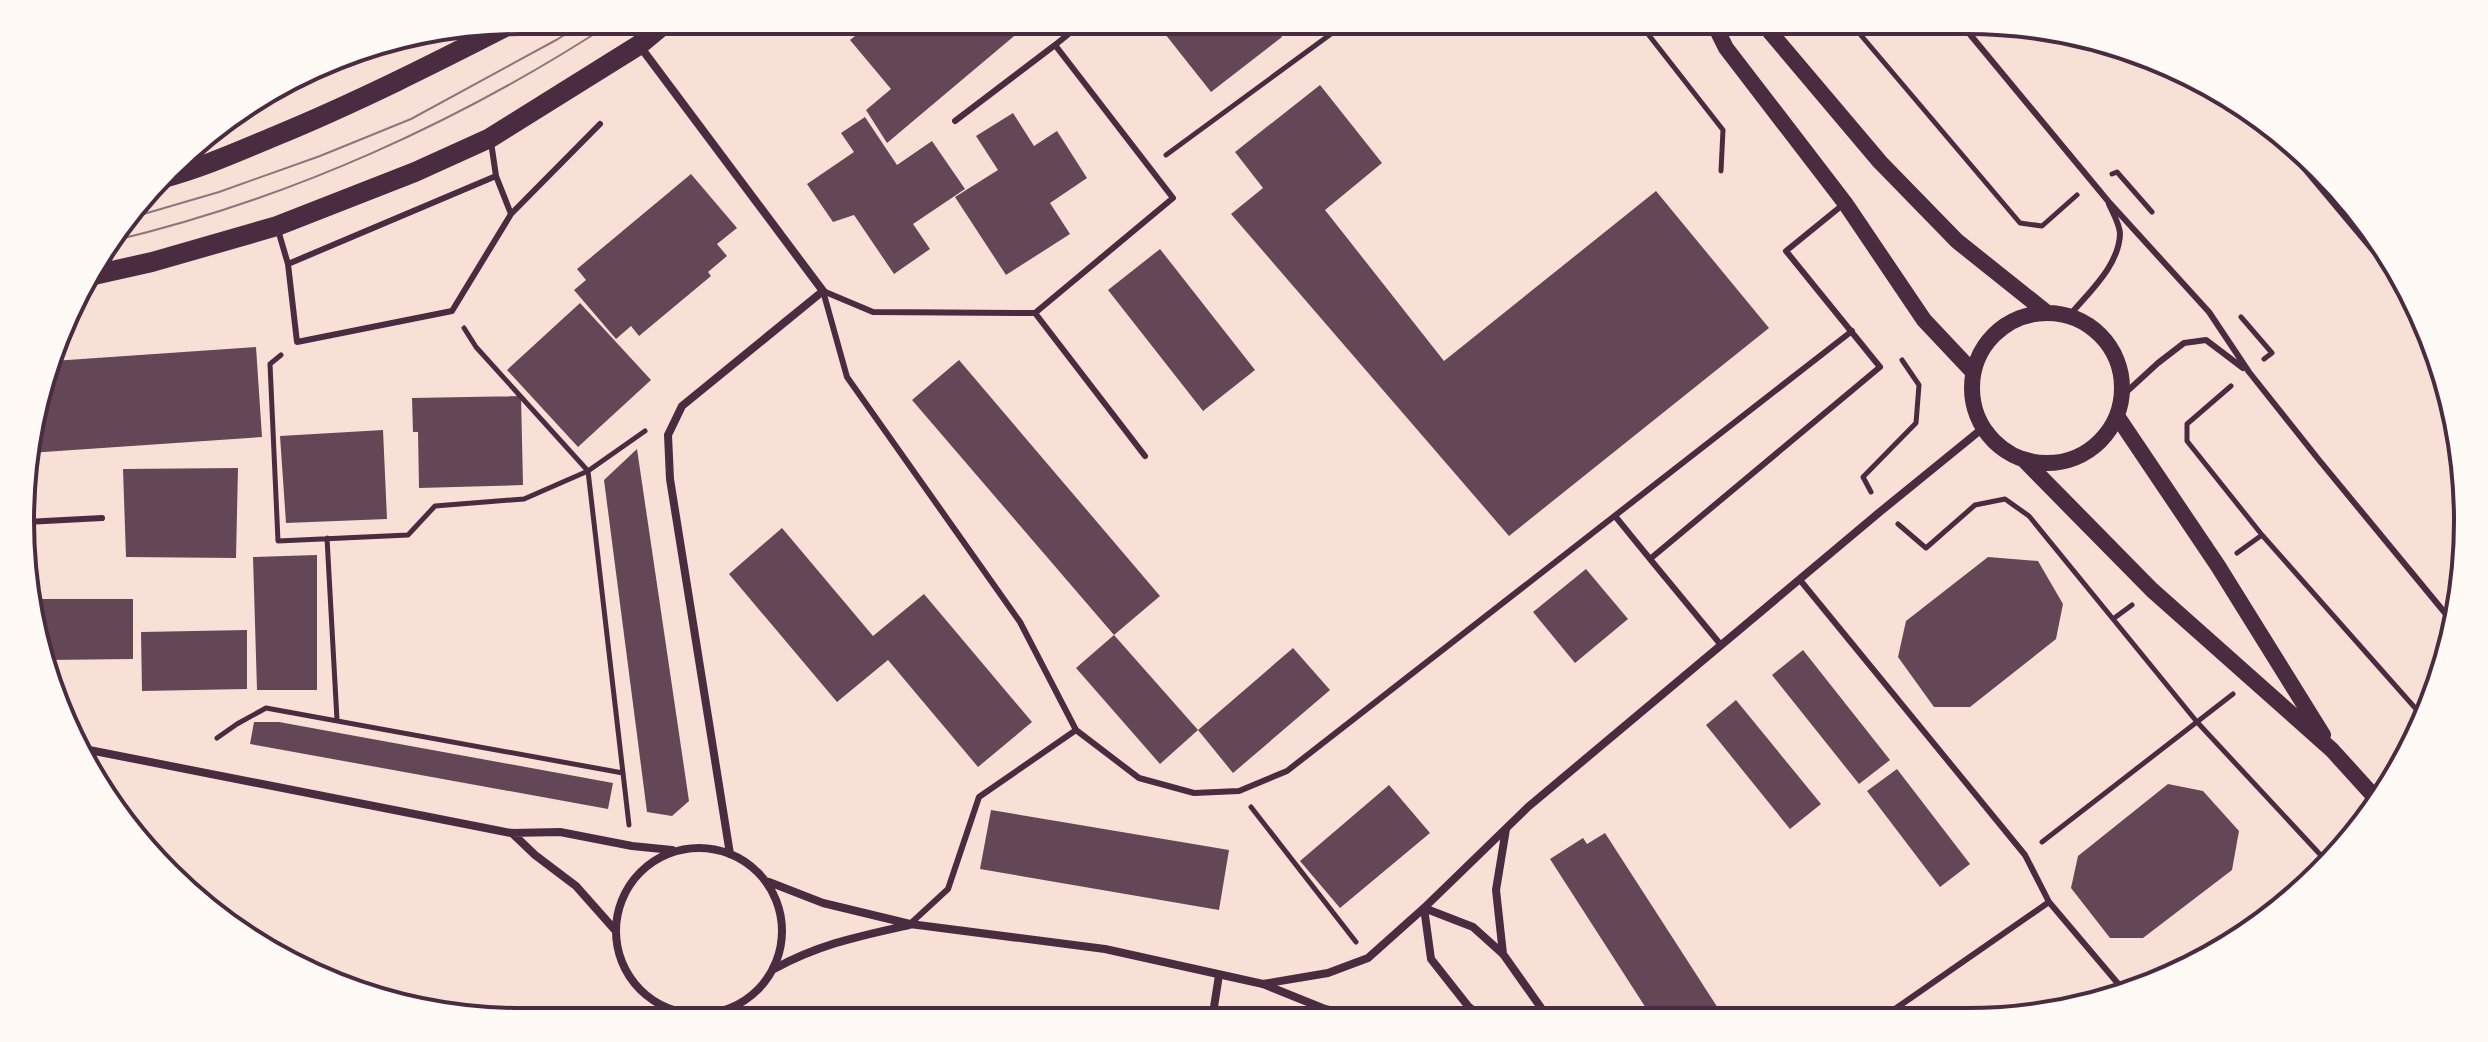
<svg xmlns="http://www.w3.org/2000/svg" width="2488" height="1042" viewBox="0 0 2488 1042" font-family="Helvetica,sans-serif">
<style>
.building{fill:#644757}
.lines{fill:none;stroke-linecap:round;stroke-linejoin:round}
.path{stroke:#4a2c40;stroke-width:5}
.service{stroke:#4a2c40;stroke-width:6}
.minor{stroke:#4a2c40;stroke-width:8}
.secondary{stroke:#4a2c40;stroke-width:16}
.primary{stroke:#4a2c40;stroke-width:20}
.tram{stroke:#8f747c;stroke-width:2}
.rim{fill:none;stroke:#4a2c40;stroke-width:4}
</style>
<rect width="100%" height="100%" fill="#f7e1d7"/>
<path class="building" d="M875,20H1033L887,143L866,110L891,89L850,40Z
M1154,20H1269L1282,37L1211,92Z
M1278,20H1308L1290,35Z
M1320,85L1382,163L1325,210L1444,361L1656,191L1769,328L1509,536L1231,214L1263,188L1235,152Z
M1013,113L1034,146L1057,131L1087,178L1050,203L1070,234L1006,275L955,197L998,170L976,136Z
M865,117L897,165L932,141L965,189L913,224L930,249L894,274L854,215L833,222L807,184L854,152L841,133Z
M691,174L737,228L717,244L727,256L708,272L711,276L639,336L631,326L616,339L574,290L586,280L577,269Z
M1160,249L1255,370L1203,411L1108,290Z
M580,303L651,380L578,447L507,370Z
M256,347L262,437L29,453L30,424L53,361Z
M959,360L1160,596L1114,635L912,400Z
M521,396L523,485L419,488L418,432H413L412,398Z
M383,430L387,519L286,523L280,436Z
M637,449L689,801L672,816L647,812L604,480Z
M238,468L236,558L126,557L123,469Z
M782,528L873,636L924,594L1032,722L978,767L888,660L837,702L729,574Z
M317,555V690H257L253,557Z
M1988,557L2038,561L2063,604L2056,639L1970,707H1934L1898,657L1906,621Z
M25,568H35V615L24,587Z
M1586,569L1628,619L1575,663L1533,612Z
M40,599H133V659L49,660L41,635Z
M247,630V689L142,691L141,632Z
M1114,635L1198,730L1160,764L1076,668Z
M1293,648L1330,690L1233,773L1198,730Z
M1803,650L1890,760L1859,784L1772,675Z
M1736,700L1821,804L1790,829L1706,725Z
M254,722H279L613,783L608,809L250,744Z
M1897,769L1970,864L1940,887L1867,791Z
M2168,784L2203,791L2239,831L2232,870L2143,938H2110L2071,888L2078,856Z
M1389,785L1430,833L1340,908L1300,861Z
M991,810L1229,850L1219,910L980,869Z
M1605,833L1725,1019H1653L1550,859L1583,838L1587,844Z"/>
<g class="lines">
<path class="path" d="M1637,20L1723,130L1721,171
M1848,20L2020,223L2042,226L2077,195
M1166,155L1350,20
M2112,174L2117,172L2152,212
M2241,317L2272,353L2264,359
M281,355L270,364L278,541L408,535L435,506L524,499L588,471L476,347L464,328
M2231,386L2187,424V441L2262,535L2424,718
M1871,492L1863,477L1916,423L1919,385L1902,360
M1898,524L1926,548L1975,505L2005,499L2029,516L2113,619
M327,538L337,720
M2237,553L2262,535
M2132,605L2113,619L2197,722L2328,863
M217,738L237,724L266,708L623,773
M1251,807L1356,942
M629,825L588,471L645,431
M2042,842L2233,694"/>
<path class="service" d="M1958,20L2108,201L2209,312L2249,372L2319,460L2450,619
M1055,45L1086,20
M2272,130L2418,304
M511,214L600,124
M278,230L288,264L297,342L452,311L511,214L496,176L491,142
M288,264L496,176
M823,291L873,312L1035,313L1173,198L1055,45L955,121
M823,291L847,377L1020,622L1076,730
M1035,313L1145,456
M2070,315C2088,293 2119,266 2120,234C2120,225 2113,213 2109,204
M2122,396L2158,363L2184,343L2206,340L2243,368
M1615,516L1650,559
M26,522L102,518
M1800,580L2025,855L2049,902L1882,1018
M1721,645L1650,559L1880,367L1786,251L1845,203
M2049,902L2126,993
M910,924L948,889L979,797L1076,730L1139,778L1194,793L1239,791L1287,771L1852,331"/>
<path class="minor" d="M639,45L823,291L682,406L668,435L670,479L730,854
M79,748L511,833L560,832L632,846L672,850
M512,833L535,855L576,886L615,930
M616 931a83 83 0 1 1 166 0a83 83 0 1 1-166 0Z
M769,882L823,903L910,924L1105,949L1263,984L1325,1009L1373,1020
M1424,908L1473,927L1503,954L1549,1019
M1424,908L1431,959L1468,1006L1484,1019
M1503,954L1496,890L1506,829
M774,969C819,944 860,936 909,925
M1263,984L1328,973L1368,958L1424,908L1528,807L1881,511L1983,428
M1212,1020L1219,975"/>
<path class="secondary" d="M1712,20L1726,48L1845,203L1924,320L1973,372
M1760,20L1880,162L1957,241L2046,312
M1972 388a75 75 0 1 1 150 0a75 75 0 1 1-150 0Z
M2117,416L2218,566L2323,735
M2023,459L2152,590L2332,750L2380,803"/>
<path class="primary" d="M163,178C201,168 237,152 273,137C356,103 437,62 517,21
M85,277L152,262L277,226L415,172L490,138L639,45L669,20"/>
<path class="tram" d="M130,218L219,192L320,156L411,119L558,39L588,20
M112,241C290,199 462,121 616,20"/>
</g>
<path d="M0 0H2488V1042H0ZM521 34H1967A487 487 0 0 1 2454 521V521A487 487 0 0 1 1967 1008H521A487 487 0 0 1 34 521V521A487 487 0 0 1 521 34Z" fill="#fffaf5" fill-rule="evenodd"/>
<path class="rim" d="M521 34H1967A487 487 0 0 1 2454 521V521A487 487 0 0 1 1967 1008H521A487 487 0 0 1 34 521V521A487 487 0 0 1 521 34Z"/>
</svg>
